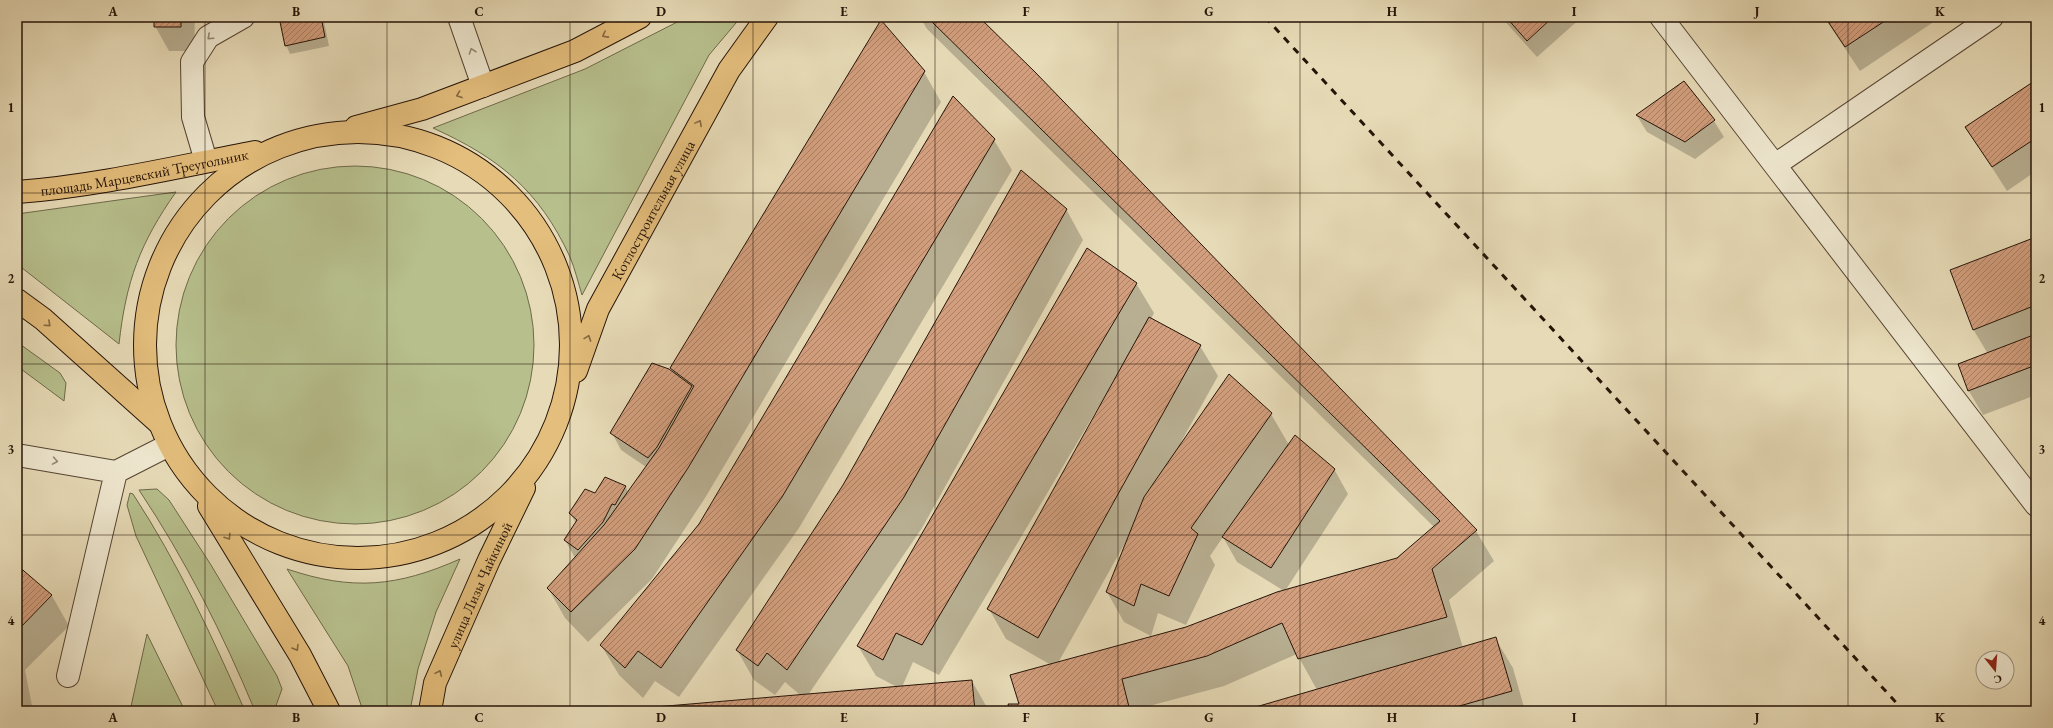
<svg xmlns="http://www.w3.org/2000/svg" width="2053" height="728" viewBox="0 0 2053 728" font-family="'EB Garamond',serif">
<style>
.grass{fill:#b7c08d;stroke:#6e6a4a}
.shadow{fill:#0003;fill-rule:evenodd}
.building{fill:url(#building-hatch);stroke:#251307}
.lines{fill:none;stroke-linecap:round;stroke-linejoin:round}
.minor-casing{stroke:#564533;stroke-width:24}
.major-casing{stroke:#251307;stroke-width:24}
.minor{stroke:#efe8d0;stroke-width:22}
.major{stroke:#e4be7c;stroke-width:22}
.rail{stroke:#251307;stroke-width:3;stroke-dasharray:7 7;stroke-linecap:butt}
.oneway{stroke:#846842}
.oneway2{stroke:#948876}
.grid{fill:none;stroke:#251307;stroke-width:1;stroke-opacity:0.55}
.labels{text-anchor:middle;dominant-baseline:central;stroke-width:4;stroke-linejoin:round;paint-order:stroke}
.street-label{font-size:15px;fill:#251307;stroke:#efe8d0}
.neatline{fill:none;stroke:#251307;stroke-width:1.5}
.grid-label{font-size:13px;text-anchor:middle;font-weight:bold;fill:#251307}
</style>
<defs>
<pattern id="building-hatch" width="6" height="6" patternUnits="userSpaceOnUse"><rect width="6" height="6" fill="#d29e7d"/><path d="M-1 1l2-2M0 6l6-6M5 7l2-2" fill="none" stroke="#aa8064"/></pattern>
</defs>
<rect width="100%" height="100%" fill="#e7dbb7"/>
<filter id="stains"><feTurbulence type="fractalNoise" baseFrequency=".005" numOctaves="4"/><feColorMatrix values="0 0 0 0 .2 0 0 0 0 .09 0 0 0 0 .02 0 0 0 .5 -.17"/></filter>
<radialGradient id="worn" r=".72"><stop offset=".6" stop-color="#630" stop-opacity="0"/><stop offset="1" stop-color="#630" stop-opacity=".3"/></radialGradient>
<path class="grass" d="M687,17H741L709,55L582,295C578,282 575,269 570,257C539,190 499,158 433,128L585,69Z
M176 345a179 179 0 1 1 358 0a179 179 0 1 1-358 0Z
M176,192C140,243 126,281 119,344L17,264V214Z
M17,342L60,373L66,383L64,401L17,366Z
M157,489L169,500L211,565L277,676L282,689L274,711H255C223,634 185,559 139,490Z
M130,493L133,494C178,563 212,636 245,711H218L136,536L127,505Z
M460,559L436,612L418,669L410,711H363L348,666L287,569C352,591 397,587 460,559Z
M147,634L185,711H130Z"/>
<path class="shadow" d="M155,17H195L194,51H169L155,26Z
M280,17H323L329,46L290,54L286,45Z
M920,17H977L1035,73L1476,531L1494,561L1449,600L1463,648L1495,638L1513,668L1525,711H1245L1317,690L1297,654L1224,686L1138,709L1139,711H1011L1020,705L1051,665L1006,639L989,609L1101,407L1099,406L939,675L913,662L902,687L972,681L989,711H619L800,695L785,682L775,695L754,680L737,650L1066,209L1083,240L922,528L808,695L897,687L876,676L858,646L1136,283L1154,313L1151,319L1200,346L1218,376L1181,442L1271,414L1289,445L1334,469L1348,494L1285,591L1398,559L1434,527L927,29ZM1223,537L1237,562L1284,591L1186,628L1058,663L1125,543L1107,592L1124,622L1151,636L1158,613L1186,625L1215,565L1210,556Z
M1501,17H1582L1537,57Z
M1824,17H1941L1860,71Z
M924,72L941,102L705,498L652,579L588,642L565,618L548,588L575,558L565,540L576,523L570,513L595,494L605,478L626,487L628,492L646,467L621,450L612,433L674,374L671,368Z
M2036,81V171L2007,191L1966,127Z
M1637,116L1714,121L1724,137L1695,159L1647,132Z
M994,140L1012,170L799,528L679,697L655,681L643,698L619,675L601,645L700,524Z
M2036,238V395L1983,415L1969,391L1959,365L1988,354L1973,329Z
M17,567L52,596L69,626L25,670L33,711H17Z"/>
<path class="building" d="M154,17H181V27H154Z
M279,17H321L325,37L285,46Z
M927,17H979L1035,72L1477,530L1432,569L1447,617L1298,659L1282,623L1207,656L1122,679L1129,707L1113,711H1010L1008,704H1019L1010,675L1186,627L1277,592L1397,558L1440,521Z
M1506,17H1553L1527,41Z
M1825,17H1891L1845,47Z
M881,20L925,71L688,468L635,549L571,612L547,588L604,525L659,448L694,386L670,368Z
M2036,80V138L1992,167L1965,127Z
M1684,81L1715,120L1685,142L1636,115Z
M953,96L995,139L782,497L661,668L638,651L625,668L600,645L699,524Z
M1021,170L1067,209L904,497L787,670L767,653L758,666L736,650L843,485Z
M2036,237V305L1973,330L1950,270Z
M1087,248L1137,283L922,645L896,633L883,660L857,646Z
M1149,317L1201,345L1038,638L987,609Z
M2036,334V365L1968,391L1958,364Z
M652,363L669,369L692,386L657,447L648,458L610,433Z
M1229,374L1272,413L1191,528L1198,534L1169,596L1141,584L1134,606L1106,592L1144,497Z
M1295,435L1335,469L1271,568L1222,537Z
M605,477L626,486L615,505L612,504L603,522L578,550L564,540L577,520L569,513L585,489L595,493Z
M17,565L52,595L17,631Z
M1496,637L1512,691L1442,711H1242Z
M972,680L975,711H608Z"/>
<g class="lines">
<g class="minor-casing">
<path id="minor" d="M459,17L483,86
M1661,17L2036,505
M206,161L193,117L192,62L208,37L243,17
M1775,165L1992,17
M17,455L116,472
M68,676L116,472L169,445"/>
</g>
<g class="major-casing">
<g id="major">
<path d="M356,127L422,109L575,51L640,17"/>
<circle cx="358" cy="345" r="213"/>
<path id="s1" d="M17,192C97,186 176,167 255,152"/>
<path d="M17,300L43,319L158,422"/>
<path id="s2" d="M576,371L598,309L729,70L767,17"/>
<path d="M209,506L300,655L329,711"/>
<path id="s3" d="M430,711L435,683L489,560L524,488"/>
</g>
</g>
<use href="#minor" class="minor"/>
<use href="#major" class="major"/>
<path class="rail" d="M1265,17L1904,711"/>
</g>
<defs><path id="oneway-chevron" d="M-2-3.5L2.5 0L-2 3.5" fill="none" stroke-width="1.6" stroke-linecap="round" stroke-linejoin="round"/></defs>
<g class="oneway">
<use href="#oneway-chevron" transform="translate(605 35) rotate(152)"/>
<use href="#oneway-chevron" transform="translate(459 95) rotate(160)"/>
<use href="#oneway-chevron" transform="translate(699 123) rotate(-62)"/>
<use href="#oneway-chevron" transform="translate(48 324) rotate(42)"/>
<use href="#oneway-chevron" transform="translate(588 338) rotate(-70)"/>
<use href="#oneway-chevron" transform="translate(228 537) rotate(57)"/>
<use href="#oneway-chevron" transform="translate(296 648) rotate(59)"/>
<use href="#oneway-chevron" transform="translate(439 673) rotate(-66)"/>
</g>
<g class="oneway2">
<use href="#oneway-chevron" transform="translate(210 37) rotate(138)"/>
<use href="#oneway-chevron" transform="translate(472 51) rotate(-109)"/>
<use href="#oneway-chevron" transform="translate(55 461) rotate(10)"/>
</g>
<path class="grid" d="M205,17V711M387,17V711M570,17V711M753,17V711M935,17V711M1118,17V711M1300,17V711M1483,17V711M1666,17V711M1848,17V711M17,193H2036M17,364H2036M17,535H2036"/>
<g class="labels">
<g class="street-label">
<text stroke="none"><textPath href="#s1" startOffset="129">площадь Марцевский Треугольник</textPath></text>
<text stroke="none"><textPath href="#s2" startOffset="179">Котлостроительная улица</textPath></text>
<text stroke="none"><textPath href="#s3" startOffset="136">улица Лизы Чайкиной</textPath></text>
</g>
</g>
<rect width="2053" height="728" fill="none" stroke="#e7dbb7" stroke-width="44"/>
<g transform="translate(1995 670) rotate(163)"><circle r="19" fill="#efe8d0" stroke="#9e9380"/>
<path d="M0-3L7 15L0 10L-7 15Z" fill="#8f2418"/>
<text y="-6" font-size="11" font-weight="bold" text-anchor="middle" fill="#251307">С</text>
</g>
<rect x="22" y="22" width="2009" height="684" class="neatline"/>
<g class="grid-label">
<text x="113" y="16">A</text>
<text x="296" y="16">B</text>
<text x="479" y="16">C</text>
<text x="661" y="16">D</text>
<text x="844" y="16">E</text>
<text x="1026" y="16">F</text>
<text x="1209" y="16">G</text>
<text x="1392" y="16">H</text>
<text x="1574" y="16">I</text>
<text x="1757" y="16">J</text>
<text x="1940" y="16">K</text>
<text x="11" y="112">1</text>
<text x="2042" y="112">1</text>
<text x="11" y="283">2</text>
<text x="2042" y="283">2</text>
<text x="11" y="454">3</text>
<text x="2042" y="454">3</text>
<text x="11" y="625">4</text>
<text x="2042" y="625">4</text>
<text x="113" y="722">A</text>
<text x="296" y="722">B</text>
<text x="479" y="722">C</text>
<text x="661" y="722">D</text>
<text x="844" y="722">E</text>
<text x="1026" y="722">F</text>
<text x="1209" y="722">G</text>
<text x="1392" y="722">H</text>
<text x="1574" y="722">I</text>
<text x="1757" y="722">J</text>
<text x="1940" y="722">K</text>
</g>
<rect width="100%" height="100%" filter="url(#stains)"/>
<rect width="100%" height="100%" fill="url(#worn)"/>
</svg>
